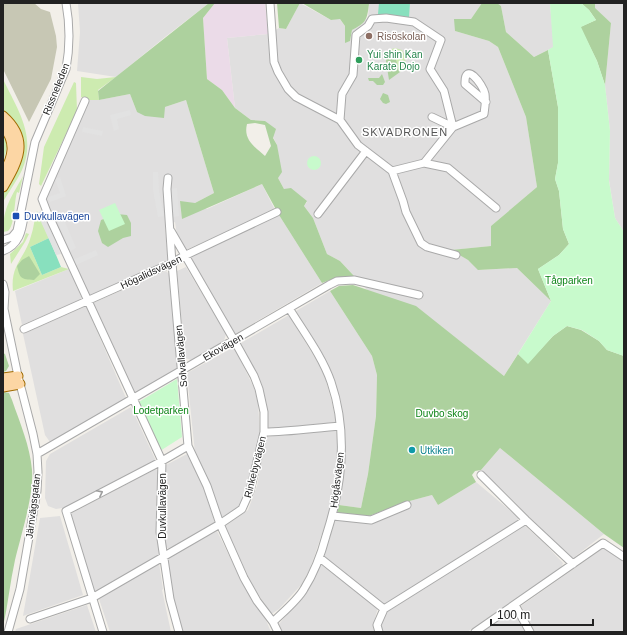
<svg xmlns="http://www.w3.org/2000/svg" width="627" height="635" viewBox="0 0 627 635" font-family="Helvetica,sans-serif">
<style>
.residential{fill:#e0dfdf}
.industrial{fill:#ebdbe8}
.construction{fill:#c7c7b4}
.grass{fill:#cdebb0}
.forest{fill:#add19e;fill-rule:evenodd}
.park{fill:#c8facc}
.pitch{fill:#88e0be}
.parking{fill:#e2e2e2}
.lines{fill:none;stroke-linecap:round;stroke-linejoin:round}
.minor-casing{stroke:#a9a9a9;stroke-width:9}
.major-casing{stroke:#a06b00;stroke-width:11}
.minor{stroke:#fff;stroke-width:7}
.major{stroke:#fcd6a4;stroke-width:9}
.oneway{stroke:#9c9c9c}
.education-dot{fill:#8d6e63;stroke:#fff;stroke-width:1.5}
.leisure-dot{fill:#2e9e5b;stroke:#fff;stroke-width:1.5}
.transit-dot{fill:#1a4fb4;stroke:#fff;stroke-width:1.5}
.culture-dot{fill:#0f9aa8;stroke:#fff;stroke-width:1.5}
.labels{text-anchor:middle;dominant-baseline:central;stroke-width:3;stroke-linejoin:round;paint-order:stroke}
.education-label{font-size:10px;fill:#785e54;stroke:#fff;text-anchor:start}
.leisure-label{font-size:10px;fill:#27864d;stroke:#fff;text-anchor:start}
.street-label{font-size:10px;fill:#222;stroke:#fff}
.transit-label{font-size:10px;fill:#164399;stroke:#fff;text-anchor:start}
.park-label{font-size:10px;fill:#0c8416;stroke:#fff}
.culture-label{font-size:10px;fill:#0d838f;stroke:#fff;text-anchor:start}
.neighbourhood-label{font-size:11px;letter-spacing:1px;fill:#555;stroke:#fff}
</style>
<rect width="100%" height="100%" fill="#f2efe9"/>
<path class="residential" d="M78,3H209L165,37L116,77L77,71L80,32Z
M300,3L331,20L339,18L345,26V42L350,41L352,30L361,25L368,17L369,4L370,3H482L471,19L455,31L489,41L498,47L526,117L537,187L491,226V246L452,250L468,260L479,270L517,268L551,301L504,376L416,307L367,290L340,261L327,254L313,218L304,206L307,202L284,189L278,178L277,145L265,121L251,120L235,108L227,38L268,34L279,28L286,29Z
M497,3H550L554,47L534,57L506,32L501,6Z
M595,3H624V232L615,218L609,180L610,131L605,85L611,23L594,8Z
M130,94L137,112L165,107L186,100L214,193L195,203L207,209L262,184L275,210L186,250L177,235L175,222L165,226L168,262L89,296L45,198L89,100H99Z
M279,215L322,283L235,334L189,257Z
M186,267L226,334L224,341L191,360L185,358L177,271Z
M69,269L82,299L22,325L15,291Z
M166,271L169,274L178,368L134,394L132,393L93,303Z
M330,291L372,356L377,375L376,416L368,474L361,508L339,505L343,479L345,445L340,398L331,371L296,311Z
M86,306L126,398L50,442L45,435L23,334Z
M289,315L324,373L332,403L336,422L268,430L267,406L262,385L241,343Z
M234,347L254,388L258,402L260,436L248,488L241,505L237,509L222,518L208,480L195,453L187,375L189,372Z
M131,407L156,461L90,494L69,507L56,509L48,506L45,498L46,461L50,454Z
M336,428L338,454L331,507L310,569L301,585L279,609L273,613H270L250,581L225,526L248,510L257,486L266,437Z
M500,448L604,534L572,559L481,470Z
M187,454L203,485L215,523L169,549L166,547L164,538L166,465Z
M156,469L158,471L156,515L159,555L94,593L70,514Z
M476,482L519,518L517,522L386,605L323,558L336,519L370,523L409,506L406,502L432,495L438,505Z
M60,516L83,595L23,616L40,518Z
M524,525L545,544L563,563L561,568L467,632H380L384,614L518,527Z
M217,531L243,584L266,620L271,632H180L166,559Z
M605,547L624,562V632H535L521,606Z
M159,563L163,589L162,590L171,632H110L99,599Z
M320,564L378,607L373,626L375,632H283L279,624L306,592Z
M87,605L96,632H15L16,629Z
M512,611L514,612L525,632H481Z"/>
<path class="industrial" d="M215,3H265L268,34L227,38L235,108L222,90L207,79L203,18Z"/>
<path class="construction" d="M3,3H34L41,9L50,12L56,36L57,47L51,79L29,122L3,69Z"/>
<path class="grass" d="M395,48L402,50C407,58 407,66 400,72L396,60L391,53L387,55L392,49Z
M81,77L97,79L116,77L98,90L99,100H89L81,97Z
M3,79C17,109 37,136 22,170C17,181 9,191 3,202V194L15,175L20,162L3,114Z
M74,82L76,83L77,111L41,186L39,184L44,147Z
M3,133L7,146L3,164Z
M23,176L19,193L17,192C14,202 15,225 8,231L3,232C3,207 12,196 23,176Z
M37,211L49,238L30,247L42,275L61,267L69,269L13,291C10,264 25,259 31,236C34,228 34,219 37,211Z
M26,233L29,234L25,242L11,264L10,254L23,242Z"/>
<path class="forest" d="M209,3H215L203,18L207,79L222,90L235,108L251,120L265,121L276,129L273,138L277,145L282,172L278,178L284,189L291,188L307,201L304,206L313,218L327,254L340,261L354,276L335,278L322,283L279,215L262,184L182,219L180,201L195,203L214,193L186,100L165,107L164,118L145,116L137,112L130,94L99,100L98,91ZM255,123L265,125L271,146L265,156C255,147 243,140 247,124Z
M277,3H300L286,29L279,28Z
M302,3H370L369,4C367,20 366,23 352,30L350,41L345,43V26L340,19L331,20Z
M482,3H497L501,6L506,32L534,57L548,50L558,107V163L555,179L559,191L563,229L569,244L559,255L538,269L551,301L517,268L478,270L468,260L451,250L491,246V226L537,187L526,117L498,47L489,41L455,31L454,19H471Z
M581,3H595V8L611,23L605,85L597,61L580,27L596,20L589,10Z
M391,53L396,60L400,72L389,80L386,61L387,55Z
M382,74L385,82L383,85H377L373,81H369L368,78H379Z
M383,93L388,95L390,102L386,104L383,103L380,99Z
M117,214L127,215L131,223V236L123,238L108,247L102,243L98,231L101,220Z
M29,256L40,274L34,280C21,279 20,279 17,266L22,260Z
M353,285L416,306L504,376L518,354L528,363L553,336L567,326L581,330L599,341L607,350L624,356V548L604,534L500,448L481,470L475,471L472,475L476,482L438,505L432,495L406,502L369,516L337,513L339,505L361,508L368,474L376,416L377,375L372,356L330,291L339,286Z
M3,353L5,354L9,366L6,371L3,372Z
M4,392L9,393L12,400C20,423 30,446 32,470C34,495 21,535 15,560C10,582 8,605 3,627Z"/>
<path class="park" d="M550,3H581L589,10L596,20L581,27L597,61L605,85L610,131L609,181L615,218L624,232V356L607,350L599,341L582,330L567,326L553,336L528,364L518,354L551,301L538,269L559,255L569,244L563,229L559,191L555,179L558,163V107L548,50L553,47Z
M307 163a7 7 0 1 1 14 0a7 7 0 1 1-14 0Z
M115,203L125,224L109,231L99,210Z
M177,379L182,437L160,451L137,403Z"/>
<path class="pitch" d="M379,3H410L409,17L378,14Z
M49,238L61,267L42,275L30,247Z"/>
<path class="parking" d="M130,110L131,115L117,119L119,129L114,131L110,115Z
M436,120L444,127L438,133L431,126Z
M83,127L103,131L102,136L82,132Z
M153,172H158L159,191L164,216L158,217L153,190Z
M60,177L66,196L50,202L48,197L60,193L55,179Z
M177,188L179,216L173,217L171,189Z
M42,211L61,254L56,255L37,213Z
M61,213L76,248L70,251L55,216Z
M96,250L98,255L76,265L73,260Z"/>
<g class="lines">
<g class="minor-casing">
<path id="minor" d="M270,3L274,62L278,72L288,89L296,97L340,120L358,145L392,171L424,163L453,127L484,114C485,107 486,101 485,94C483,84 464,60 465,84L486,102
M85,101L42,199L47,212L162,461L160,532L170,599L179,632
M432,117L453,127
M340,120L342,94L353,75L356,35L368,26L372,19L386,18L414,22L441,40L430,69L444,91L453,127
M424,163L448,168L496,208
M392,171L403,201L406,212L421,243L427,247L456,255
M168,178L167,189L172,263L188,446L207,486L220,524L244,578L257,601L273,622L278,632
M318,214L366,151
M3,240L12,237L17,231L35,142L66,69C70,47 70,25 66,3
M3,251C19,245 22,231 24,216
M3,284L5,292L4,309L18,376L33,434L37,454L38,472L37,491L20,589L8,632
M24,329L172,263L184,256L277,212
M264,432C289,432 314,428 340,426
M37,454L329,285L337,281L354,280L419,295
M481,475L526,520L573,564
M333,516L371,520L407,505
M320,558L384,609L377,625L379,632
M515,605L530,632
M384,609L526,520
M30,619L92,598L220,524L242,509L250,491L264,432V412L259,389L254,376L234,340L171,231
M273,622C282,613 298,600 304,589C314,573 321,555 326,536C342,487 348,432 331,382C322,356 303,331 289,308
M103,632L66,511L162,461L188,446
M475,632L603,543L624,557"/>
</g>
<g class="major-casing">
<path id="major" d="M3,116C30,140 18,161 3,187
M3,126C17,142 13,158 3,174
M3,378L18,376
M3,387L20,384"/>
</g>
<use href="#minor" class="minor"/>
<use href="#major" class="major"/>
</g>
<defs><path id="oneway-chevron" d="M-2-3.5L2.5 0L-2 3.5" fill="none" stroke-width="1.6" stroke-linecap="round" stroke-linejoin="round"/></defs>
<use class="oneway" href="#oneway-chevron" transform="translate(100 493) rotate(-27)"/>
<circle class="education-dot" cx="369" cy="36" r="4"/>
<circle class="leisure-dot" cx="359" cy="60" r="4"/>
<rect class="transit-dot" x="12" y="212" width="8" height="8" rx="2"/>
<circle class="culture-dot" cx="412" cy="450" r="4"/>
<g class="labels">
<g class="education-label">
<text x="377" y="36">Risöskolan</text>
</g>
<g class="leisure-label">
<text x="367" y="54">Yui shin Kan<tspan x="367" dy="12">Karate Dojo</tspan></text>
</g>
<g class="street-label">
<text transform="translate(56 89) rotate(-68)">Rissneleden</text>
<text transform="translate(151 272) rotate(-25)">Högalidsvägen</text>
<text transform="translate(223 347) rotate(-30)">Ekovägen</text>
<text transform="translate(181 356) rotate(-95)">Solvallavägen</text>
<text transform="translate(255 467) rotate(-76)">Rinkebyvägen</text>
<text transform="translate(337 480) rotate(-83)">Högåsvägen</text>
<text transform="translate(33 506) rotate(-83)">Järnvägsgatan</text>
<text transform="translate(162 506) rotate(-90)">Duvkullavägen</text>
</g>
<g class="transit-label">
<text x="24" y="216">Duvkullavägen</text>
</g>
<g class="park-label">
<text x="569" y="280">Tågparken</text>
<text x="161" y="410">Lodetparken</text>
<text x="442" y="413">Duvbo skog</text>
</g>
<g class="culture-label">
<text x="420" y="450">Utkiken</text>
</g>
<g class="neighbourhood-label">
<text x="405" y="132">SKVADRONEN</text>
</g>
</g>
<rect width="627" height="635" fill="none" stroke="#222222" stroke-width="8"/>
<path d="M491 619v6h102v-6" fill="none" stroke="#222222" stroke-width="2"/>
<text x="497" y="619" font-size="12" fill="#222222" stroke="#ffffff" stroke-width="3" paint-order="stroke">100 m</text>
</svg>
